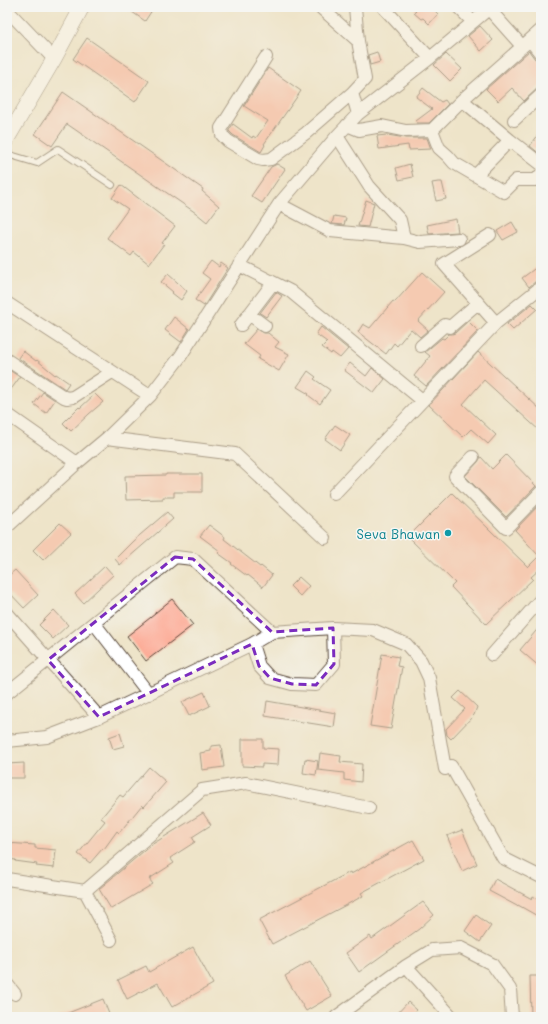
<svg xmlns="http://www.w3.org/2000/svg" width="548" height="1024" viewBox="0 0 548 1024" font-family="Mali,sans-serif">
<style>
.building{fill:#fdab96}
.lines{fill:none;stroke-linecap:round;stroke-linejoin:round}
.service-casing{stroke:#564638;stroke-width:8}
.minor-casing{stroke:#564638;stroke-width:14}
.tertiary-casing{stroke:#564638;stroke-width:16}
.service{stroke:#fff;stroke-width:6}
.minor{stroke:#fff;stroke-width:12}
.tertiary{stroke:#fff;stroke-width:15}
.marked{fill:none;stroke:#7b2cbf;stroke-width:3;stroke-dasharray:8 5;stroke-linejoin:round}
.culture-dot{fill:#0f9aa8;stroke:#f6f6f2;stroke-width:1.5}
.labels{text-anchor:middle;dominant-baseline:central;stroke-width:3;stroke-linejoin:round;paint-order:stroke}
.culture-label{font-size:13px;fill:#0d838f;stroke:#f6f6f2;text-anchor:end}
</style>
<rect width="100%" height="100%" fill="#f6f6f2"/>
<filter id="ink" filterUnits="userSpaceOnUse"><feTurbulence type="fractalNoise" baseFrequency=".025" numOctaves="2"/><feDisplacementMap in="SourceGraphic" scale="8" xChannelSelector="R" yChannelSelector="G"/><feConvolveMatrix kernelMatrix="1 2 1 2 8 2 1 2 1" color-interpolation-filters="sRGB"/></filter>
<filter id="wash" filterUnits="userSpaceOnUse"><feTurbulence type="fractalNoise" baseFrequency=".012" numOctaves="4" result="noise"/><feDisplacementMap in="SourceGraphic" scale="16" xChannelSelector="R" yChannelSelector="G"/><feGaussianBlur stdDeviation="0.9" result="paint"/><feColorMatrix in="noise" values="0 0 0 0 0 0 0 0 0 0 0 0 0 0 0 0 0 1.4 0 .05"/><feComposite in="paint" operator="in"/></filter>
<g filter="url(#wash)">
<rect width="100%" height="100%" fill="#eee4c9"/>
<g id="blocks">
<path class="building" d="M125,7H154L145,21Z
M412,7H433L432,8L438,14L429,24L423,18L421,19L414,13L416,11Z
M480,26L493,40L481,51L468,36Z
M87,38L149,81L135,102L73,59Z
M529,51L535,59L541,61V85L524,101L512,88L498,101L486,89Z
M377,52L380,62L370,65L368,55Z
M446,54L462,69L450,81L434,65Z
M268,68L301,91L264,144L265,145L261,152L233,135L229,131V130L233,124L252,138L253,136L256,138L268,121L244,106Z
M423,88L441,102L445,100L448,104L429,123H417L416,121L432,109L416,97Z
M63,92L203,189L202,191L219,206L207,222L196,213L67,124L52,146L35,134Z
M541,131V155L530,146Z
M387,135L406,138H427L431,149L409,150L408,145L379,149L377,136Z
M277,164L285,169L262,203L251,196L271,167Z
M410,164L413,177L399,180L396,168Z
M438,182H442L446,199L436,201L432,183Z
M121,185L175,226L162,243L164,244L149,264L134,252L131,256L107,238L128,209L112,198Z
M366,200L374,203L368,227L358,226Z
M334,216L346,218L344,225L332,224Z
M456,219L458,232L429,234L427,225Z
M512,222L518,232L503,240L497,231Z
M211,261L219,267L221,263L228,268L204,306L195,300L210,279L202,273Z
M541,264V280L536,281L529,287L522,278Z
M422,272L444,292L418,321L428,330L420,337L411,329L397,346L394,343L386,354L358,332L363,324L370,328L393,301L395,302Z
M168,274L187,291L181,300L172,293L173,292L161,282Z
M276,292L282,296L266,317L260,313Z
M532,304L537,309L513,330L507,324Z
M174,317L189,329L181,342L165,330Z
M468,321L478,331L426,386L414,376L430,356L425,352L442,338L444,339L449,334H452L455,333Z
M321,327L348,349L340,358L332,352L331,354L322,347L327,342L316,334Z
M257,329L264,333H268L279,342L275,347L289,354L279,371L258,359L260,356L244,344Z
M23,351L36,361L37,360L55,375L56,374L69,383L65,389L18,358Z
M478,352L541,410V432L484,380L463,404L496,435L488,444L471,429L463,437L429,405Z
M350,363L366,376L372,368L385,379L374,393L344,370Z
M9,370L20,377L7,395V372Z
M308,371L316,377L314,379L330,390L320,404L308,395L309,394L297,387Z
M43,392L55,400L46,413L34,404Z
M95,394L103,402L89,414L71,431L63,423L79,407L80,408Z
M335,425L350,435L340,450L325,439Z
M506,455L536,486L506,517L465,476L478,462L481,457L492,469Z
M166,474H202V492H174V497H163V499L126,500L125,476L166,475Z
M452,493L528,567L539,556L515,530L541,503V568L531,577L533,579L486,624L451,587L455,583L408,537Z
M167,512L173,519L120,565L115,559L133,541Z
M60,523L71,533L43,560L33,550Z
M209,525L225,537L224,539L260,567L261,566L272,575L263,587L248,575L247,576L231,564L232,563L218,553L220,551L200,536Z
M105,566L113,575L83,603L75,594Z
M15,570L38,595L24,608L7,590V577Z
M299,577L309,586L300,596L290,586Z
M172,599L193,625L146,661L127,636L155,614V613Z
M54,610L68,625L53,639L39,625Z
M541,625V668L520,650Z
M382,654L399,657L397,666L402,667L391,729L370,726Z
M460,691L477,707L474,715L451,739L447,735L446,729L465,709L453,698Z
M204,692L210,706L189,716L182,702Z
M267,701L336,713L334,727L265,716Z
M120,733L124,746L113,749L109,737Z
M242,739H263V748L279,749L278,765L262,764V767L242,766Z
M221,745L224,767L202,770L200,753L211,751V746Z
M320,753L341,756L340,762L362,764L361,782L344,780V773L318,770Z
M305,759L318,761L316,775L303,773Z
M24,763V778H7V764Z
M149,767L166,782L144,807L142,805L119,833L117,831L104,849L103,848L90,863L78,854L105,821L101,818L120,795L123,797Z
M203,813L211,825L192,837L195,842L170,858L174,863L149,879L153,884L111,909L99,889L151,845Z
M462,830L477,864L462,871L447,836Z
M413,840L424,859L361,893L363,896L272,944L259,920L350,872L351,874Z
M7,843L35,845V848L56,850L54,868L36,866L37,864L15,861L16,860L7,859Z
M495,879L532,899L533,896L541,901V918L518,905L517,906L489,891Z
M423,902L434,915L419,929L359,972L346,953L370,936L372,939Z
M476,915L491,926L480,942L465,931Z
M193,947L213,984L172,1007L158,983L127,999L118,980L146,966L149,972Z
M310,961L332,996L306,1011L285,976Z
M530,976H541V1017H531Z
M103,999L109,1014L102,1017H58Z
M408,1002L417,1010L410,1017H394Z"/>
</g>
</g>
<g filter="url(#ink)">
<use href="#blocks" fill-opacity="0" stroke="#564638" stroke-width="1"/>
<g class="lines">
<g class="service-casing">
<path id="service" d="M7,154L37,163L58,149L112,185"/>
</g>
<g class="minor-casing">
<path id="minor" d="M7,7L10,13L54,59
M320,7L358,41
M355,7L358,41L365,79L352,93L358,114
M383,7L430,58
M458,7L473,22
M489,9L522,46
M530,40L541,54
M266,57L221,128L222,135L228,141L258,159L263,160L271,159L306,133L352,93
M462,100L510,140L541,164
M514,120L541,95
M347,125L359,130L382,126L406,131L432,130L462,100L541,30
M432,130L439,148L448,156L454,163L504,192L516,180H536L541,174
M337,136L369,186L400,220L404,238
M476,175L510,140
M279,204L330,231L404,238L420,242L459,239
M490,235L444,264L496,323
M239,265L290,291L422,400
M7,303L150,396
M249,314L265,326
M241,325L273,283
M421,346L445,325L450,327L478,303
M7,360L64,397L67,398L73,397L112,372
M7,414L77,463
M107,438L235,454L325,538
M473,457L455,476L506,528L541,492
M334,494L496,323L541,287
M7,527L77,463L107,438L150,396L180,357L279,204L337,136L358,114L430,58L491,7
M7,613L99,717
M94,623L149,694
M252,644L259,666L270,678L292,684L316,685L334,664L333,628
M492,655L541,599
M7,693L175,557L193,559L272,632
M7,741L47,737L99,717L252,644L272,632L333,628L373,630L406,644L421,661L429,678L445,769
M451,766L503,858L541,877
M7,879L85,891L202,790L246,783L369,808
M85,891L111,940
M406,966L452,1017
M7,984L15,994
M336,1017L406,966L432,950L461,948L492,964L510,989L512,1017"/>
</g>
<g class="tertiary-casing">
<path id="tertiary" d="M7,139L54,59L82,7"/>
</g>
<use href="#service" class="service"/>
<use href="#minor" class="minor"/>
<use href="#tertiary" class="tertiary"/>
</g>
</g>
<path d="M0 0H548V1024H0ZM175,557L193,559L272,632L333,628L334,664L316,685L292,684L270,678L259,666L252,644L99,717L48,660Z" fill="#eee4c9" fill-opacity=".55" fill-rule="evenodd"/>
<path class="marked" d="M175,557L193,559L272,632L333,628L334,664L316,685L292,684L270,678L259,666L252,644L99,717L48,660Z"/>
<circle class="culture-dot" cx="448" cy="533" r="4"/>
<g class="labels">
<g class="culture-label">
<text x="440" y="533">Seva Bhawan</text>
</g>
</g>
<rect width="548" height="1024" fill="none" stroke="#f6f6f2" stroke-width="24"/>
</svg>
